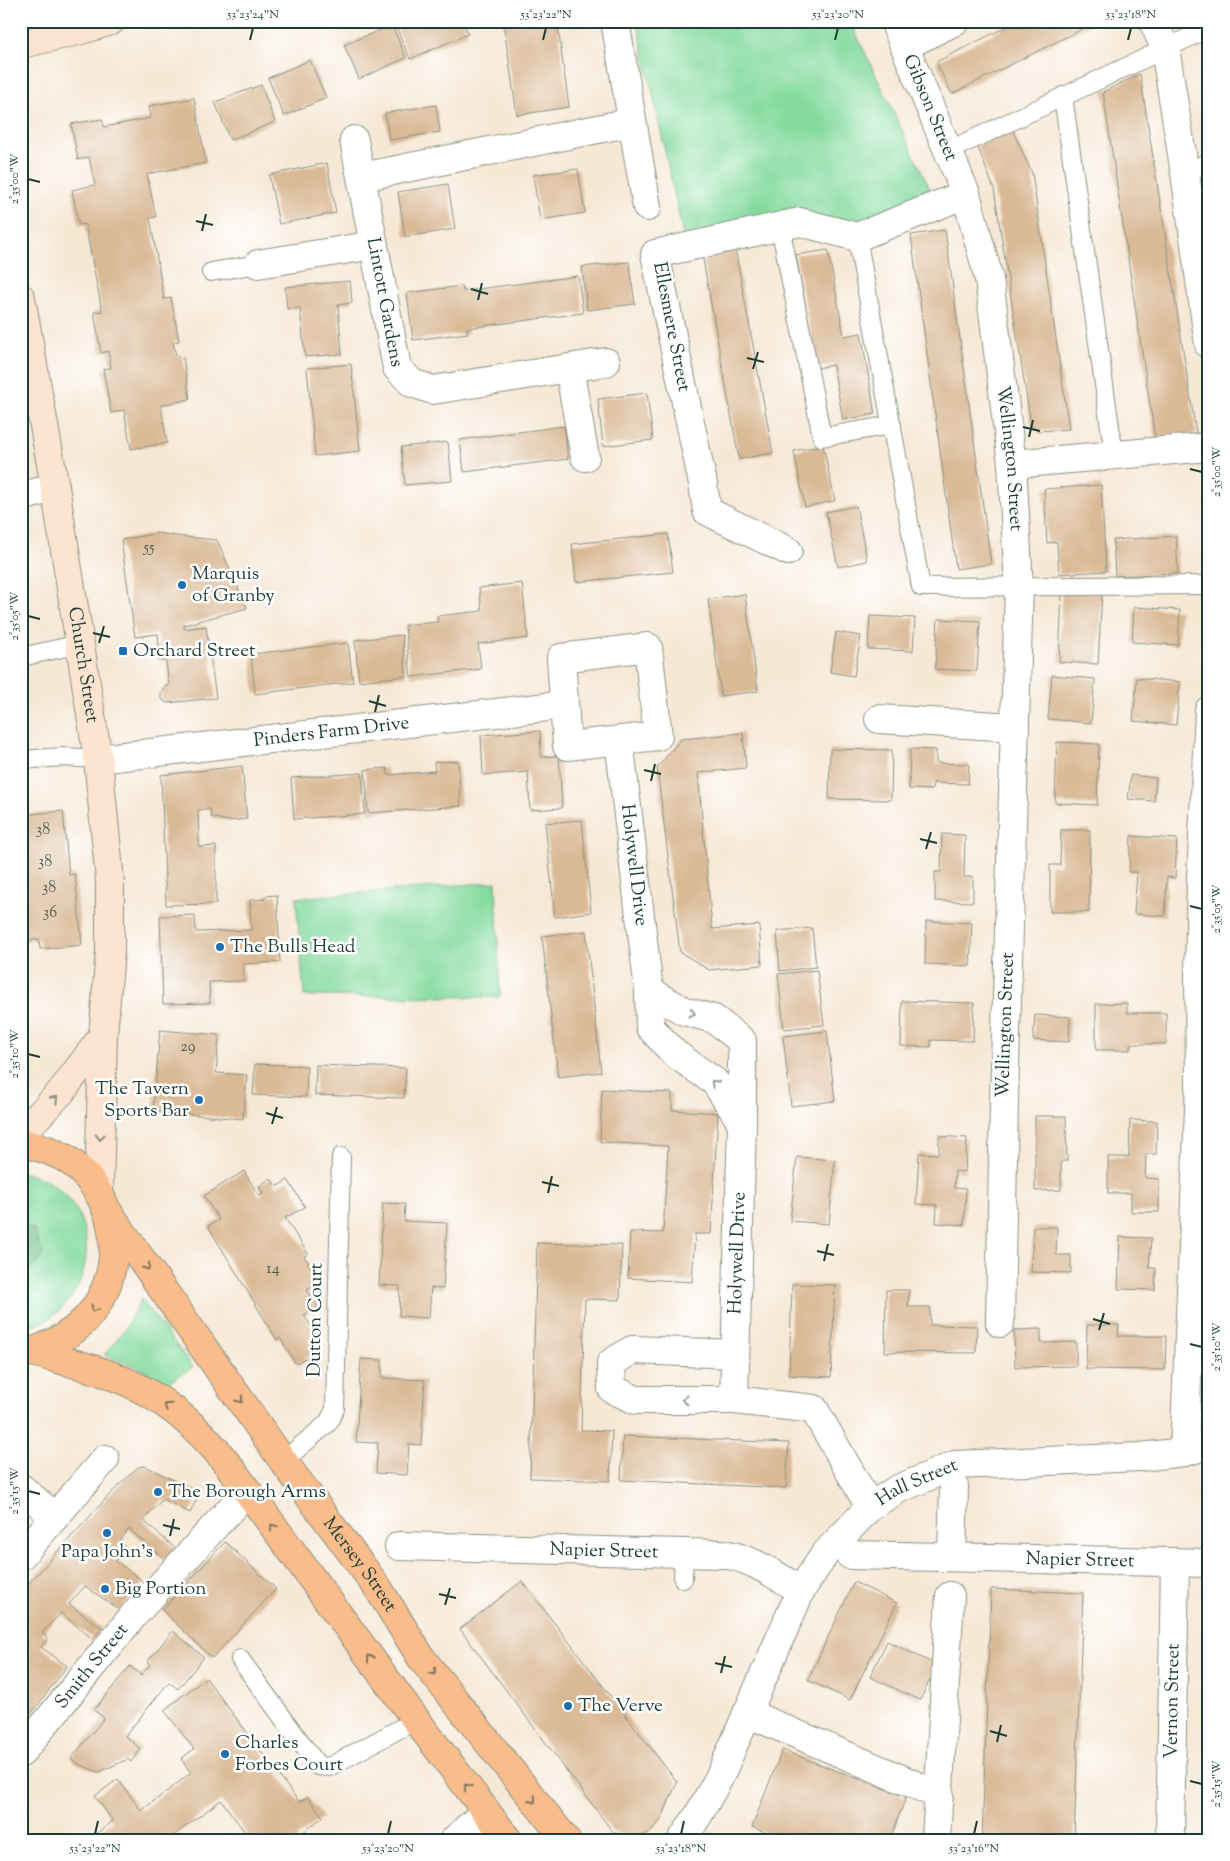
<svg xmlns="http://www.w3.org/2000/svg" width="1230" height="1861" viewBox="0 0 1230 1861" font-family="'Sorts Mill Goudy',serif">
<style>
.green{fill:#85db9f;stroke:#528c6a}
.forest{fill:#6cbb86;stroke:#467c5d}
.building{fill:#daba96}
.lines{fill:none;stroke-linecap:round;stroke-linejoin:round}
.lane-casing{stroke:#8a9284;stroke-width:20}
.street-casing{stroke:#8a9284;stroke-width:30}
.secondary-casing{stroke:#8a9284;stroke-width:30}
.highway-casing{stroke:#8a9284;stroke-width:30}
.lane{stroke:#fff;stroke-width:18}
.street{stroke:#fff;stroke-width:28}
.secondary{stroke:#fde4d0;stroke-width:28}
.highway{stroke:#f9bc8a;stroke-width:28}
.oneway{stroke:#8f9e9a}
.oneway2{stroke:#8e9082}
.oneway3{stroke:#81765b}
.ticks{fill:none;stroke:#1f3d34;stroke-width:2}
.poi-dot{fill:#1f6fb2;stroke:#fff;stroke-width:2}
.labels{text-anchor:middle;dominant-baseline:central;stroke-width:5;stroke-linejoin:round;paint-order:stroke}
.number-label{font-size:16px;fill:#4e5c4c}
.street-label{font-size:19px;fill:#1f3d34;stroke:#fff}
.poi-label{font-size:19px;fill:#1f3d34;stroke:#fff;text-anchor:start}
.neatline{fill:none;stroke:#1f3d34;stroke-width:2}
.ticks-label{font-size:12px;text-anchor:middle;fill:#1f3d34}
</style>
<rect width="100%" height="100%" fill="#fff"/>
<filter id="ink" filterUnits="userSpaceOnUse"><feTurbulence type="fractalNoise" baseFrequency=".02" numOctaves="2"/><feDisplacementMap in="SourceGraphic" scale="10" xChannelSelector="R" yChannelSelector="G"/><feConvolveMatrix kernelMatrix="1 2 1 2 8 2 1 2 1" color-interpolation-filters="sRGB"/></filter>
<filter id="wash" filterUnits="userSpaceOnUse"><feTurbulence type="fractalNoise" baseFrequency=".0096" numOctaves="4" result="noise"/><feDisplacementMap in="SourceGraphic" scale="20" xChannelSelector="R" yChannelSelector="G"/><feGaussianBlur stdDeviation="1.12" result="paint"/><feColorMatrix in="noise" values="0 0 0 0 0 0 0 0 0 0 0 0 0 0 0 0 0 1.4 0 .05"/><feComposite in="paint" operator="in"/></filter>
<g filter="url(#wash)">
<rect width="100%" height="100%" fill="#f6e8d5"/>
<path class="green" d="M637,21H850L931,191L924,201L883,219L685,244Z
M496,882L500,997L304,996L296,898Z
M21,1172C36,1176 51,1181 62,1192C109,1236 84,1319 21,1329Z
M141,1299L193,1367L168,1383L135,1366L104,1355L125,1329Z"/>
<path class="forest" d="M21,1225L34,1229L43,1255L38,1263L21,1273Z"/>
<g id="blocks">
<path class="building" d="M402,21H463L468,34L410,59L395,24Z
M503,21H557L569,107L517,115Z
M1018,21H1098L952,94L936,62Z
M392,25L406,58L359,79L344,45Z
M310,60L326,98L284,116L268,78Z
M1140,74L1196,433L1155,439L1103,92Z
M261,85L275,122L230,140L215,102Z
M194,98L206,163L147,174L156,217L150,218L164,299L171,298L179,341L173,342L176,356L183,357L190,399L161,405L167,443L131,449L124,410L111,413L103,369L111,368L108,351L101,353L94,312L102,311L85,224L79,225L72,190L95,185L89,157L78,160L71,124L102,119L104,127L151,118L149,106Z
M436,105L440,132L389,140L385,113Z
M1012,129L1032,173L1069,429L1037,431L1031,425L994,189L977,145Z
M327,163L336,213L279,224L269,175Z
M578,169L585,213L540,220L533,175Z
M448,184L455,229L405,237L398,192Z
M945,230L991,564L956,569L911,235Z
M735,248L773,453L739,459L702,254Z
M828,250L844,336L861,333L875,414L843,420L833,365L817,368L796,255Z
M629,262L635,304L587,310L582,267Z
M578,276L583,313L467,328L468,333L413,340L407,293L462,286L463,291Z
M350,281L352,303L338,305L342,354L305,357L300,308L287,309L285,287Z
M351,364L360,451L315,456L307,368Z
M647,393L653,440L603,446L598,399Z
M564,426L568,459L464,472L460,440Z
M448,442L452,481L405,485L401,447Z
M823,445L835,501L805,507L794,451Z
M1101,485L1106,571L1059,574L1057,542L1047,543L1044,489Z
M856,506L867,561L838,567L826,512Z
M158,533L175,536L217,540L247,608L184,625V629L206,626L216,698L167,703L161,699V692L165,686H169L166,661H161L156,658L155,650L159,645L158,634L135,637L121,540Z
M668,534L673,572L576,582L572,544Z
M1176,536L1178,573L1115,576L1113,540Z
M21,576L27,604L21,605Z
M522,583L528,638L478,644L481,669L411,677L405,625L438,622L437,616L482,611L479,588Z
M1062,591L1102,593L1098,664L1059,662Z
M745,594L758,691L721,696L708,599Z
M1134,607L1180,610L1178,645L1132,642Z
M870,616L915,618L913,651L868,649Z
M938,619L980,621L977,671L935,669Z
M836,632L861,636L854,676L830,672Z
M402,635L406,676L359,681L355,640Z
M348,643L353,682L255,694L251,654Z
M1052,675L1095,679L1091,723L1048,719Z
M1137,678L1180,682L1176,725L1133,721Z
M540,731L541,757L559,756L562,808L530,810L528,772L483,775L481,735Z
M743,733L746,768L698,773L712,929L759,925L762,965L709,970L680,952L657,768L681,739Z
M1057,742L1099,744L1097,805L1055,803Z
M830,749L892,750L891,800L829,799Z
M910,749L936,750V763L969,764L968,784L933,783L932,790L909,789Z
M458,761L461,806L368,813L365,770L387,768L388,775L435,771L434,762Z
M242,766L247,819L228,821L211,817L210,809L198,810L199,847L216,846V904L166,905L161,775Z
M362,773L365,814L294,819L291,778Z
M1131,775L1156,778L1154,801L1128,799Z
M63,811L69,875L75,874L82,945L40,949L39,939L25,941L21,906V815Z
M582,820L591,912L555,917L545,823Z
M1061,830H1090L1089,912H1050V865H1060Z
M942,834L965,835L964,877H973V902L935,901V872H941Z
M1131,836L1177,839L1175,878L1167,877L1165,916L1134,914L1137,872H1129Z
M277,895L280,962L243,964L244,981L209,982L210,1003L163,1004L160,916L195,915L196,932L251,930L250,900L265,899V896Z
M926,921L972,923L970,966L925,964Z
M812,928L816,967L780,971L777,931Z
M586,931L601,1072L558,1077L542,936Z
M817,970L824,1025L784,1029L778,974Z
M902,1001L974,1003L973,1041L931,1040V1047L901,1046Z
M1127,1003V1013H1166V1044H1130V1050H1096V1004Z
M1035,1015L1070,1017L1069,1042L1033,1040Z
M160,1030L219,1035L216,1073L247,1075L243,1119L153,1111Z
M827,1031L835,1101L791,1106L783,1036Z
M255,1064L307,1066L306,1097L253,1095Z
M316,1065L406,1068L404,1098L315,1095Z
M602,1089L672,1093V1110L718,1113L711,1234H695L692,1282L628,1278L630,1232L663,1233L668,1146L600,1142Z
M1035,1116H1066L1067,1161H1061V1190L1035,1191Z
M1130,1120L1157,1121L1156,1154H1146L1145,1178L1159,1179V1212H1131V1193H1108V1157H1129Z
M939,1136L967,1138L965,1172L955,1171L954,1188L966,1189L964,1225L936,1223L937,1205L916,1204L919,1153L939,1154Z
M797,1157L835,1160L829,1224L790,1221Z
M244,1171L259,1196L263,1194L259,1186L271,1178L276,1187L288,1180L305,1207L285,1218L308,1254L304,1256L320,1282L307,1290L318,1307L304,1315L316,1334L311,1337L319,1350L296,1364L280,1338L277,1340L208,1226L219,1220L204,1196Z
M383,1203L405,1204L404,1221L447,1223L443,1289L431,1288L429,1318L399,1316L400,1286L379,1285Z
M1033,1227H1057L1056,1255H1071V1273L1031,1272Z
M1120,1237L1151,1238L1149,1268H1156L1155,1290L1118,1289Z
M537,1243L622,1245L620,1300L585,1299L581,1430L612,1431L610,1481L530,1478Z
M792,1284L835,1285L831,1377L789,1375Z
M886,1290H909L908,1307H930V1325L977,1326L976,1353L885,1352Z
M1087,1325H1119L1118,1336H1166L1165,1370L1086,1369Z
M1041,1329V1343L1076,1342V1366L1015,1367L1014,1330Z
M361,1359L382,1360V1378L425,1380L421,1445L409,1444L407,1475L376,1473L378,1443L356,1442Z
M623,1436L789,1443L786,1488L621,1480Z
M145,1466L200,1493L190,1513L163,1499L143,1520L176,1549L165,1560L129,1529L119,1542L126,1548L116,1561L144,1582L120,1610L85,1586L69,1604L102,1628L93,1639L61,1613L42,1633L48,1638L41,1647L67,1666L21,1727V1592L112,1492L138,1467Z
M225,1542L276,1589L212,1658L162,1610Z
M522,1581L677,1782L661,1820L650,1832L644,1835L629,1837L613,1832L460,1629Z
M854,1582L897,1603L850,1700L808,1680Z
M991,1589L1083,1593L1074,1840H982Z
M173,1631L204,1657L178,1689L169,1682L125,1736L141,1749L131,1762L128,1759L99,1772L80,1765L71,1759L104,1718L94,1710L130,1666L141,1675L150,1665L147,1662Z
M887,1641L937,1665L920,1700L870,1677Z
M206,1678L299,1802L308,1797L323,1817L297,1837L299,1840H251L221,1800L173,1836L175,1840H100L96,1834L113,1821L95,1796L118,1779L141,1811L191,1773L181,1759L194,1749L164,1710Z
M782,1750L906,1797L890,1840H784L752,1827Z"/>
</g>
</g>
<g filter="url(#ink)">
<use href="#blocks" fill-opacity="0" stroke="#8a9284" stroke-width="1"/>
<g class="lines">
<g class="lane-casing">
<path id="lane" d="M1063,96L1114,455
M948,151L1209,28
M1185,173L1209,162
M780,226L822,437L892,425
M857,237L921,587L1209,585
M211,272L258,264
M21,657L80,644
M21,760L63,757L98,759
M283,1461L328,1423L335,1409L341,1157
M683,1579L684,1552
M240,1659L318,1766L329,1767L416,1720"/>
</g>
<g class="street-casing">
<g id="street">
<path d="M615,21L647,207"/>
<path id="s1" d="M894,21L966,194L989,279L1012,464L1019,586L1004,1100L1000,1323"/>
<path d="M1153,21L1165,48L1185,173L1209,345"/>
<path d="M905,46L955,21"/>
<path id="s2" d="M354,140L397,368L412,383L433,390L606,362"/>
<path d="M362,177L632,122"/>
<path d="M258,264L374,245"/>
<path d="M569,368L585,457"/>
<path d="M1012,464L1209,447"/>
<path d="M21,497L55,487"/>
<path d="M788,551L707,511L703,484L655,254L800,222L857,237L966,194"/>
<path d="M648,647L658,736L567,746L561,658Z"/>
<path d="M879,719L1015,727"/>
<path id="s3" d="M619,740L649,991L650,1027L674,1053L715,1082L742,1123"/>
<path id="s4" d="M98,759L564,705"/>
<path d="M649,991L684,1011L714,1019L742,1041V1123L734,1400L814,1409L870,1507"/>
<path d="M734,1400H636L612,1389L611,1363L632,1350L735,1354"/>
<path d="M1184,1452L1200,1086L1199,974L1201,879L1209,710"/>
<path d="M21,1488L55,1517"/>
<path id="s5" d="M399,1546L723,1554C752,1558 776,1576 801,1590"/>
<path id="s6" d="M850,1555L1209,1563"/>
<path d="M21,1556L105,1459"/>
<path d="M952,1557L954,1486"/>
<path d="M747,1713L939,1795"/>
<path id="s7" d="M21,1753L133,1616L247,1491"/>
<path d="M454,1840L486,1811"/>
<path id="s8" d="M682,1840L699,1814L720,1776L801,1590L825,1554L870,1507L896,1490L955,1465L1140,1457L1184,1452L1209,1445"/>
<path d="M936,1840L950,1596"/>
<path id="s9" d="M1170,1840L1175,1562"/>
</g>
</g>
<g class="secondary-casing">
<g id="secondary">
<path d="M21,44L78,31L111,21"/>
<path id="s10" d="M21,298L55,487L98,759L110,881V951L103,1036L99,1192"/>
<path d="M21,1134L61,1092L103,1036"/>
</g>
</g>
<g class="highway-casing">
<g id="highway">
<path d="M21,1143C41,1147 62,1153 77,1167C135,1219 122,1313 50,1344C41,1348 34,1352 25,1353"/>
<path id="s11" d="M109,1213L283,1461L378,1588L422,1659L566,1840"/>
<path d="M33,1352C59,1360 88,1366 113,1376C160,1394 199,1427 229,1466L416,1720L508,1840"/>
</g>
</g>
<use href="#lane" class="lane"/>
<use href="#street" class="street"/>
<use href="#secondary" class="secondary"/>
<use href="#highway" class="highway"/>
</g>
<defs><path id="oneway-chevron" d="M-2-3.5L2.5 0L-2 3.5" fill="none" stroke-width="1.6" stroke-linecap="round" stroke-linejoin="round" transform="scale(1.25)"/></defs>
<g class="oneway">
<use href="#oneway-chevron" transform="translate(692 1013) rotate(15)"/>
<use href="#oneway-chevron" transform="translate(714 1083) rotate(-134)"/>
<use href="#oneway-chevron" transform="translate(685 1400) rotate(-180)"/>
</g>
<g class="oneway2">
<use href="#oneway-chevron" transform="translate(55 1099) rotate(-46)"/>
<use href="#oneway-chevron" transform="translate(100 1137) rotate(91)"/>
</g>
<g class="oneway3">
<use href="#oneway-chevron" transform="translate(147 1267) rotate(55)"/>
<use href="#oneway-chevron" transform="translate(94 1309) rotate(122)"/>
<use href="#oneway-chevron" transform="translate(240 1400) rotate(55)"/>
<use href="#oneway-chevron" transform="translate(167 1406) rotate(-146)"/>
<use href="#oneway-chevron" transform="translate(273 1527) rotate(-126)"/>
<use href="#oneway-chevron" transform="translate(370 1658) rotate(-126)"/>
<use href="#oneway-chevron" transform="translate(433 1672) rotate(52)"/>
<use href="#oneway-chevron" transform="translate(467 1787) rotate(-128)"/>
<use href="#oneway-chevron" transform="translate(533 1800) rotate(51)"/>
</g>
</g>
<path class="ticks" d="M250,40L253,28M543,40L546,28M835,40L838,28M1128,40L1131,28M28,179L40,182M196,221L213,225M202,231L206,214M471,289L488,294M478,300L482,283M747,358L764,362M753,369L758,352M1023,427L1040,431M1029,437L1033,420M1190,469L1202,472M28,616L40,619M93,633L110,637M99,643L104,626M369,701L386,706M375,712L379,695M644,770L661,774M651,781L655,764M920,839L937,843M926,849L931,832M1190,906L1202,909M28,1054L40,1057M266,1113L283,1118M272,1124L277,1107M542,1182L559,1186M548,1193L552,1176M817,1251L834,1255M824,1261L828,1244M1093,1319L1110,1324M1099,1330L1104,1313M1190,1344L1202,1347M28,1491L40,1494M163,1525L180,1529M170,1536L174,1519M439,1594L456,1598M445,1605L450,1588M715,1663L732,1667M721,1673L725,1656M990,1731L1007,1736M997,1742L1001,1725M1190,1781L1202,1784M95,1834L98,1821M388,1834L391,1821M681,1834L684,1821M974,1834L977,1821"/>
<g class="poi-dot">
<circle cx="182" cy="585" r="5"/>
<rect x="118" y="646" width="10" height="10" rx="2.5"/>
<circle cx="220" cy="947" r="5"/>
<circle cx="199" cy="1100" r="5"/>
<circle cx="158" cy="1492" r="5"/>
<circle cx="107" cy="1533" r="5"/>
<circle cx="105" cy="1589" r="5"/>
<circle cx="568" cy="1706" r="5"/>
<circle cx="225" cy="1754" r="5"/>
</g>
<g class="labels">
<g class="number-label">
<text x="149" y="548">55</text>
<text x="43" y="830">38</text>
<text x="45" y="862">38</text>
<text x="49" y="888">38</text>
<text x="50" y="913">36</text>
<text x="188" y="1047">29</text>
<text x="273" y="1269">14</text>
</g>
<g class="street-label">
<text stroke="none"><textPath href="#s1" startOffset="94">Gibson Street</textPath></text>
<text stroke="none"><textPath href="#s2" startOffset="165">Lintott Gardens</textPath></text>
<text transform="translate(671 327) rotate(79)">Ellesmere Street</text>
<text stroke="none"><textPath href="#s1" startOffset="456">Wellington Street</textPath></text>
<text stroke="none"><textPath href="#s10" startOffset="372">Church Street</textPath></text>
<text stroke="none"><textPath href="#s4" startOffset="235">Pinders Farm Drive</textPath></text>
<text stroke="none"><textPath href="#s3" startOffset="126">Holywell Drive</textPath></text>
<text transform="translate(1006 1025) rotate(-88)">Wellington Street</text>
<text transform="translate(738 1253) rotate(-88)">Holywell Drive</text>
<text transform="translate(316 1320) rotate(-89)">Dutton Court</text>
<text stroke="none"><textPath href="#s8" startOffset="439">Hall Street</textPath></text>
<text stroke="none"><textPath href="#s5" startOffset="205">Napier Street</textPath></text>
<text stroke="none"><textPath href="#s6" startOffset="230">Napier Street</textPath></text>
<text stroke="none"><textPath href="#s11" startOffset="432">Mersey Street</textPath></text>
<text stroke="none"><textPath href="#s7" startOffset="112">Smith Street</textPath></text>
<text stroke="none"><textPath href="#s9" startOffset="139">Vernon Street</textPath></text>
</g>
<g class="poi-label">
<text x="192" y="574">Marquis<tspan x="192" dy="22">of Granby</tspan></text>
<text x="133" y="651">Orchard Street</text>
<text x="230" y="947">The Bulls Head</text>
<text x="189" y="1089" text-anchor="end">The Tavern<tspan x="189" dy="22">Sports Bar</tspan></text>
<text x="168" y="1492">The Borough Arms</text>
<text x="107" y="1552" text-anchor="middle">Papa John's</text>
<text x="115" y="1589">Big Portion</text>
<text x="578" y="1706">The Verve</text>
<text x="235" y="1743">Charles<tspan x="235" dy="22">Forbes Court</tspan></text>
</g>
</g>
<rect width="1230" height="1861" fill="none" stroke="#fff" stroke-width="55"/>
<rect x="28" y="28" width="1174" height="1806" class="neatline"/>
<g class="ticks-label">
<text x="253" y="18">53°23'24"N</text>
<text x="546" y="18">53°23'22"N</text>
<text x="838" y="18">53°23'20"N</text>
<text x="1131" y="18">53°23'18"N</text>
<text transform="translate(14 179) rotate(-90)" y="4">2°35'00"W</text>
<text transform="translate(1216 472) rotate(-90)" y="4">2°35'00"W</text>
<text transform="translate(14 616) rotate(-90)" y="4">2°35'05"W</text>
<text transform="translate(1216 909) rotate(-90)" y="4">2°35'05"W</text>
<text transform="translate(14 1054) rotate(-90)" y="4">2°35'10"W</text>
<text transform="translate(1216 1347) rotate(-90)" y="4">2°35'10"W</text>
<text transform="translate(14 1491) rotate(-90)" y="4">2°35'15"W</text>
<text transform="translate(1216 1784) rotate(-90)" y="4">2°35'15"W</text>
<text x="95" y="1852">53°23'22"N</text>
<text x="388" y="1852">53°23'20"N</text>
<text x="681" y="1852">53°23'18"N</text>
<text x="974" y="1852">53°23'16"N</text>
</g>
</svg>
